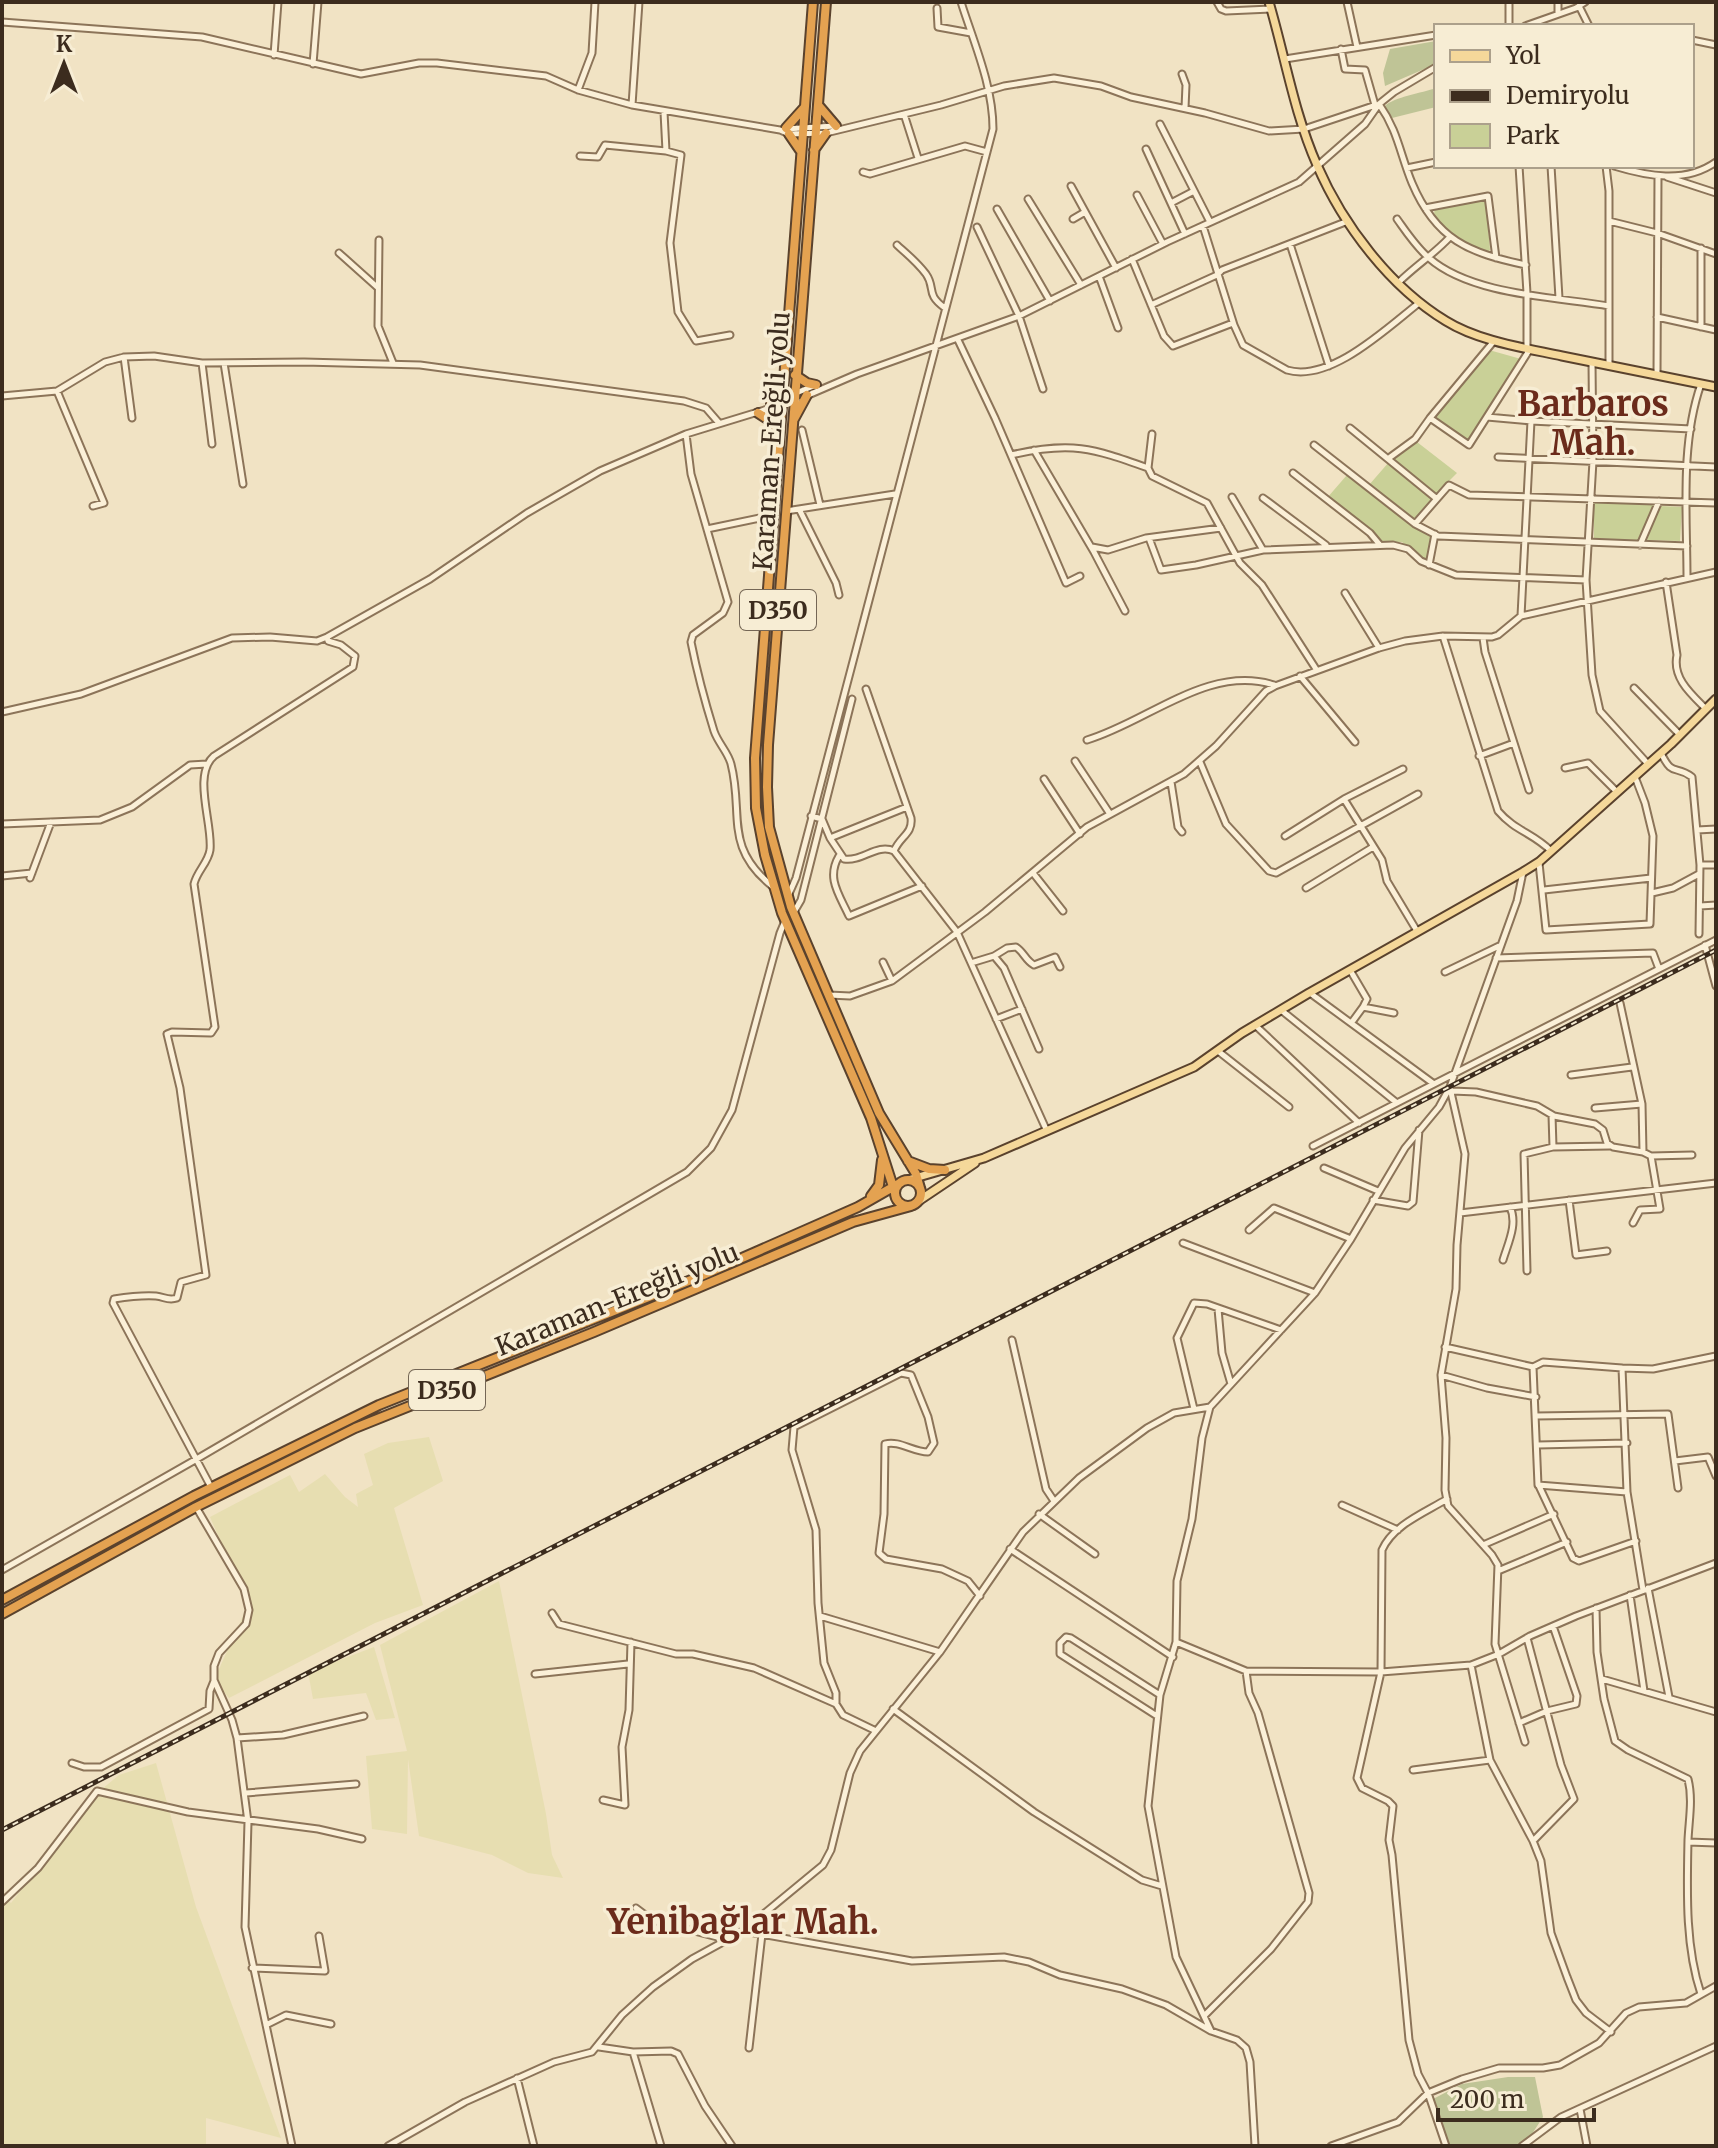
<svg xmlns="http://www.w3.org/2000/svg" width="1718" height="2148" viewBox="0 0 1718 2148" font-family="Merriweather,serif">
<style>
.farmland{fill:#e7deb1}
.green{fill:#c9d097}
.cemetery{fill:#bfc496}
.lines{fill:none;stroke-linecap:round;stroke-linejoin:round}
.minor-casing{stroke:#8c7459;stroke-width:9}
.major-casing{stroke:#5a422d;stroke-width:11}
.highway-casing{stroke:#5a422d;stroke-width:12}
.minor{stroke:#fbf0d8;stroke-width:5}
.major{stroke:#f5d89a;stroke-width:7}
.highway{stroke:#e4a251;stroke-width:8}
.rail-casing{stroke:#3c2c1e;stroke-width:5}
.rail{stroke:#f7edd4;stroke-width:2;stroke-dasharray:6;stroke-linecap:butt}
.labels{text-anchor:middle;dominant-baseline:central;stroke-width:7;stroke-linejoin:round;paint-order:stroke}
.shield{fill:#f7edd4;stroke:#746655;stroke-width:2}
.shield-label{font-size:24px;font-weight:bold;fill:#3c2c1e}
.street-label{font-size:26px;fill:#3c2c1e;stroke:#f7edd4}
.district-label{font-size:34px;font-weight:bold;fill:#6b2b1b;stroke:#f7edd4}
</style>
<rect width="100%" height="100%" fill="#f1e3c4"/>
<path class="farmland" d="M429,1437L443,1481L394,1508L423,1605L375,1623L229,1698L214,1680L248,1605L210,1517L290,1475L299,1492L325,1474L345,1497L358,1507L356,1494L373,1485L364,1454L388,1443Z
M499,1581L546,1814L552,1855L563,1878L528,1873L492,1855L419,1836L408,1759L407,1834L372,1829L366,1756L407,1751L380,1645Z
M374,1647L395,1718L376,1720L366,1693L313,1699L308,1672Z
M156,1763L196,1907L281,2138L206,2118V2146H2V1894L11,1903L91,1798L119,1775Z"/>
<path class="green" d="M1486,199L1490,250L1487,253L1450,236L1434,214L1435,208Z
M1489,350L1521,359L1467,441L1435,418L1436,413Z
M1417,442L1457,473L1436,494L1392,457Z
M1389,462L1433,499L1414,520L1369,485Z
M1347,475L1431,537L1427,560H1423L1402,542H1381L1327,498Z
M1594,501L1654,505L1639,541H1594Z
M1660,506L1682,507L1680,541L1647,540Z"/>
<path class="cemetery" d="M1436,41V64L1385,86L1383,73L1390,49Z
M1436,88V107L1392,118L1385,106C1394,97 1422,93 1436,88Z
M1508,2077H1535L1543,2117L1532,2134L1516,2146H1450L1433,2099L1462,2084Z"/>
<g class="lines">
<g class="minor-casing">
<path id="minor" d="M1217,2L1221,9L1226,11L1271,9
M1347,2L1357,47
M1509,2V26
M1558,2V14
M1579,6L1589,26
M937,8L938,27L971,33
M2,22L202,37L361,74L419,63H437L546,76L578,90L632,105L780,130L789,134L826,133L941,105L1004,86L1054,78L1101,86L1131,97L1205,113L1269,131L1304,129L1379,104C1398,131 1400,154 1412,183C1436,240 1469,253 1526,265
M1525,26L1576,8L1585,2
M1692,40L1716,45
M1341,49L1345,69L1365,70L1375,105
M274,55L278,2
M1285,59L1436,35
M313,64L318,2
M1182,74L1186,85L1185,108
M578,90L592,53L595,2
M632,105L639,2
M664,112L666,151L681,155L670,243L678,312L696,341L730,335
M904,114L918,158
M1160,124L1210,222
M785,129L835,126
M1146,149L1185,234
M580,156L598,157L605,145L666,151
M1519,166L1527,293V349
M1551,166L1559,298
M1606,166L1609,191V366
M1614,166C1647,176 1685,184 1716,162
M1407,168L1436,162
M863,172L870,174L965,146L987,152
M1667,177L1716,193
M1071,186L1116,268
M1137,195L1163,244
M1028,199L1081,285
M1171,203L1194,191
M1425,208L1488,196L1496,258
M997,209L1050,301
M1073,219L1085,212
M1397,219C1407,233 1416,247 1429,258C1471,295 1555,297 1609,306
M1609,221L1657,233L1716,254
M1203,226L1234,325L1243,345L1287,370C1330,383 1387,328 1419,303
M977,227L1019,316L1043,389
M379,240L378,326L393,363
M1290,244L1329,366
M897,245C907,254 917,262 926,274C936,288 925,294 945,308
M1701,248V327
M339,253L377,287
M1132,259L1164,336L1173,346L1233,323
M1099,276L1118,328
M1398,283C1415,266 1433,255 1449,238
M1151,305L1217,275L1222,270L1348,221
M1657,317L1716,330
M958,340L995,418L1066,583L1080,576
M1494,341L1430,418L1469,445L1530,349
M124,357L132,418
M1592,362L1593,461L1586,580L1592,675L1600,711L1648,764
M202,363L212,444
M224,363L243,484
M1657,375L1658,176
M57,391L104,503L93,506
M2,396L57,391L105,362L124,357L154,356L202,363L304,362L420,365L684,401L706,408L719,423
M806,396L857,374L1019,316L1167,242L1299,182L1365,124L1379,104L1394,92L1436,67
M781,399L816,385
M1487,417L1531,421
M1350,428L1437,499
M802,430L820,505
M686,434L691,474L728,602L723,613L693,635L691,642C697,672 705,702 714,731C718,743 728,752 731,764C744,814 723,846 772,886
M1314,445L1415,524L1438,536L1687,546
M1034,450L1094,552L1125,611
M1011,455C1071,441 1092,448 1148,468L1152,476L1207,503L1240,563L1262,585L1316,669
M1498,457L1716,467
M1389,458L1415,439L1430,418
M1148,468L1152,434
M1293,473L1370,533L1380,545
M1232,497L1263,550
M1263,498L1326,545
M799,509L836,583L839,595
M786,511L895,494
M1415,524L1449,485L1469,495L1716,503
M707,529L774,515
M1149,538L1161,570L1196,565L1263,550L1393,545L1408,549L1421,561L1456,575L1586,580
M1640,545L1659,501
M1092,547L1108,550L1146,538L1221,528
M1429,565L1435,534
M1687,578C1687,515 1680,444 1701,384
M1666,582L1677,655C1672,678 1691,694 1706,709
M1345,593L1379,648
M1521,616L1531,421L1691,429
M1443,636L1498,811C1515,831 1533,833 1551,851
M1483,638L1485,652L1529,790
M1300,676L1355,742
M1634,688L1680,735
M866,689L911,818C913,834 900,836 894,851
M2,712L81,694L232,638L270,637L317,641L327,637L430,579L527,513L600,471L686,434L797,400
M1087,740C1148,722 1208,664 1274,685
M1661,753C1673,778 1675,764 1692,777L1700,865H1716
M1479,756L1514,743
M1075,761L1110,814
M1200,762L1226,824L1269,871L1276,873L1418,794
M1565,768L1588,763L1617,792
M1044,779L1080,834
M1171,782L1178,827L1182,832
M1344,799L1382,860L1387,881L1417,931
M811,816L822,819L830,838L844,859C862,862 877,843 894,851L957,932L1046,1129
M2,824L100,820L132,807L190,765L207,764
M1697,830L1716,829
M1285,836L1344,799L1403,769
M830,838L907,807
M839,856C826,878 839,894 849,916L922,886
M1539,863L1546,930L1650,924L1653,836L1645,803L1635,777
M1033,873L1063,911
M2,876L32,873
M30,878L51,822
M1306,888L1373,847
M1544,890L1651,878
M1652,893L1673,888L1699,874
M788,896L796,878L993,129C993,86 974,43 961,2
M1700,906L1716,905
M794,912L801,900L852,699
M1699,934L1700,865
M1705,945L1716,986
M994,956L1007,948L1016,947C1024,952 1025,960 1034,965L1055,957L1060,967
M1496,958L1653,953L1659,969
M883,962L892,981
M971,963L994,956L1004,968L1039,1049
M1350,970L1367,999L1363,1007
M1445,972L1499,946
M1310,993L1434,1084L1716,940
M829,995L850,996L892,981L985,912L1087,827L1184,774L1216,746L1266,691L1275,686L1379,648L1405,641L1443,636L1492,637L1498,635L1521,616L1716,572
M1620,1003L1642,1104L1643,1152
M1281,1010L1397,1103
M996,1019L1022,1009
M1352,1022L1363,1007L1394,1013
M1255,1025L1359,1123
M1218,1051L1289,1107
M1571,1075L1632,1067
M1450,1088L1465,1154L1457,1245L1456,1289L1441,1375L1446,1438L1445,1490L1448,1506L1492,1555L1498,1565L1495,1644L1525,1742
M1452,1091L1476,1092L1537,1106L1554,1116L1595,1124L1603,1130L1607,1143L1613,1147L1643,1152L1651,1156L1692,1155
M1595,1108L1642,1104
M1552,1115L1553,1147L1610,1146
M1313,1146L1434,1084
M1324,1168L1378,1191
M1373,1200L1408,1206L1413,1202L1419,1130
M1569,1200L1576,1255L1607,1251
M1460,1213L1716,1183
M1633,1223L1640,1210L1660,1209L1651,1156
M1249,1230L1274,1208L1351,1239
M1183,1243L1315,1293
M1503,1260C1508,1243 1518,1224 1510,1207
M1527,1271L1524,1154L1553,1147
M1218,1309L1222,1353L1231,1384
M1012,1340L1046,1489L1054,1501
M1445,1347L1533,1367L1543,1362L1622,1368L1627,1492L1643,1590
M1533,1367L1538,1485L1627,1492
M1622,1368L1653,1369L1716,1356
M1441,1375L1487,1388L1536,1397
M1194,1409L1177,1338L1194,1303L1207,1304L1281,1330
M1536,1416L1668,1414L1678,1488
M1538,1445L1627,1443
M1675,1461L1708,1457L1716,1476
M1539,1486L1573,1558L1579,1561L1636,1541
M211,1487L113,1303L114,1299C127,1297 143,1295 156,1296C165,1297 168,1301 177,1298L181,1282L206,1275L180,1088L167,1034L172,1032L211,1033L215,1027L194,884C197,871 208,863 210,850C213,824 192,775 214,756L353,667L355,656L341,645L328,641L327,637
M1342,1505L1398,1530
M196,1507L244,1589L249,1610L246,1624L219,1653L214,1666V1680L232,1720L237,1738L248,1822L245,1927L292,2146
M1039,1514L1095,1554
M1483,1545L1554,1514
M1010,1549L1173,1657
M2,1570L195,1460L687,1172L711,1148L732,1110L780,933L785,921
M1498,1571L1567,1542
M1648,1588L1669,1697
M1630,1595L1644,1691
M1596,1608L1597,1652L1604,1699L1615,1741L1628,1750L1688,1779C1693,1799 1689,1819 1688,1840C1687,1891 1685,1946 1701,1994
M552,1613L559,1624L676,1654H693L754,1668L836,1704L843,1715L874,1730
M820,1616L940,1652
M1527,1638L1561,1765L1574,1799L1533,1841
M1176,1642L1246,1671L1381,1672L1471,1665L1499,1654L1530,1636L1576,1616L1716,1563
M1471,1665L1490,1760L1533,1841L1541,1861L1551,1933L1567,1977L1576,2000L1586,2013L1611,2032
M535,1674L628,1664
M1602,1679L1716,1712
M836,1704V1693L824,1663L818,1603L816,1530L792,1450L794,1427L901,1373L911,1375L928,1417L934,1443L928,1452C913,1452 899,1440 885,1444L884,1514L879,1553L886,1559L942,1569L968,1581L980,1596
M893,1709L1034,1812L1142,1880L1162,1886
M1157,1716L1060,1654V1643L1066,1637L1071,1638L1160,1695
M1519,1723L1547,1711L1576,1704L1577,1696L1553,1626
M237,1738L283,1735L364,1716
M72,1763L84,1767H101L209,1709L210,1691L214,1681
M1413,1770L1490,1760
M246,1793L356,1784
M603,1800L625,1805L622,1747L629,1710L631,1642
M1688,1842L1716,1843
M2,1902L38,1868L97,1791L188,1812L318,1829L362,1839
M636,1908L652,1920L725,1939
M744,1931L912,1961L1004,1957L1029,1962L1060,1975L1122,1989L1166,2005L1211,2031L1237,2040L1246,2048L1250,2062L1255,2146
M252,1968L325,1971L319,1936
M1205,2015L1271,1949L1308,1902L1309,1893L1258,1713L1249,1693L1246,1671
M266,2025L286,2015L331,2024
M1211,2031L1176,1957L1148,1806L1160,1695L1176,1642L1177,1581L1192,1519L1202,1438L1210,1407L1315,1293L1351,1239L1405,1148L1439,1107L1450,1087L1517,901L1523,872
M599,2047L633,2052L671,2051L678,2054L705,2106L732,2146
M749,2048L762,1934
M633,2052L661,2146
M517,2078L534,2146
M1580,2109L1587,2146
M388,2146L465,2102L554,2062L592,2052L622,2015L653,1987L692,1959L743,1931L823,1865L831,1850L850,1773L860,1751L940,1652L1023,1532L1079,1478L1147,1428L1174,1413L1210,1407
M1331,2146L1398,2122L1428,2093L1462,2079L1499,2068H1543L1560,2065L1599,2043L1626,2013L1639,2007L1686,2003L1716,1986
M1446,2146L1428,2093L1418,2074L1409,2040L1392,1855L1389,1840L1393,1806L1388,1801L1362,1788L1357,1778L1381,1672L1382,1550C1393,1525 1424,1513 1447,1499
M1522,2146L1561,2117L1716,2046"/>
</g>
<g class="major-casing">
<path id="major" d="M1269,2C1285,56 1294,113 1317,165C1343,225 1390,287 1446,321C1478,341 1525,348 1562,356C1613,366 1664,377 1716,387
M908,1180L984,1158L1194,1067L1242,1033L1309,993L1523,872L1539,862L1671,744L1716,699
M917,1202L975,1163"/>
</g>
<g class="highway-casing">
<path id="highway" d="M813,2L755,758L756,808L765,855L782,913L871,1118L895,1193
M826,2L768,745L767,787L769,827L791,907L879,1113L916,1174L920,1188
M819,106L836,126
M786,128L804,108
M789,134L800,150
M814,150L826,133
M795,375L807,383L816,385
M771,403L783,382
M758,413L775,424L778,434
M794,419L807,395
M908,1161L929,1169L945,1170
M895 1193a13 13 0 1 1 26 0a13 13 0 1 1-26 0Z
M871,1196L879,1185L882,1160
M2,1600L194,1496L379,1405L701,1276L858,1207L900,1183
M2,1614L196,1507L355,1428L594,1332L853,1222L911,1206"/>
</g>
<use href="#minor" class="minor"/>
<use href="#major" class="major"/>
<use href="#highway" class="highway"/>
<g class="rail-casing">
<path id="rail" d="M2,1830L1716,950"/>
</g>
<use href="#rail" class="rail"/>
</g>
<g class="labels">
<g class="shield">
<rect x="740" y="590" width="76" height="40" rx="6"/>
<rect x="409" y="1370" width="76" height="40" rx="6"/>
</g>
<g class="shield-label">
<text x="778" y="610">D350</text>
<text x="447" y="1390">D350</text>
</g>
<g class="street-label">
<text transform="translate(771 441) rotate(-86)">Karaman-Ereğli yolu</text>
<text transform="translate(617 1299) rotate(-22)">Karaman-Ereğli yolu</text>
</g>
<g class="district-label">
<text x="1593" y="404">Barbaros<tspan x="1593" dy="39">Mah.</tspan></text>
<text x="743" y="1922">Yenibağlar Mah.</text>
</g>
</g>
<rect width="1718" height="2148" fill="none" stroke="#3c2c1e" stroke-width="8"/>
<rect x="1434" y="24" width="260" height="144" fill="#f7edd4" stroke="#aca08b" stroke-width="2"/>
<rect x="1450" y="50" width="40" height="12" fill="#f5d89a" stroke="#aca08b" stroke-width="2"/>
<text x="1506" y="64" font-size="24" fill="#3c2c1e">Yol</text>
<rect x="1450" y="90" width="40" height="12" fill="#3c2c1e" stroke="#aca08b" stroke-width="2"/>
<text x="1506" y="104" font-size="24" fill="#3c2c1e">Demiryolu</text>
<rect x="1450" y="124" width="40" height="24" fill="#c9d097" stroke="#aca08b" stroke-width="2"/>
<text x="1506" y="144" font-size="24" fill="#3c2c1e">Park</text>
<g transform="translate(64 64)" stroke="#f7edd4" stroke-width="6" paint-order="stroke">
<path d="M0-6L14 30L0 20L-14 30Z" fill="#3c2c1e"/>
<text y="-12" font-size="22" font-weight="bold" text-anchor="middle" fill="#3c2c1e">K</text>
</g>
<path d="M1438 2108v12h156v-12" fill="none" stroke="#3c2c1e" stroke-width="4"/>
<text x="1450" y="2108" font-size="24" fill="#3c2c1e" stroke="#f7edd4" stroke-width="6" paint-order="stroke">200 m</text>
</svg>
